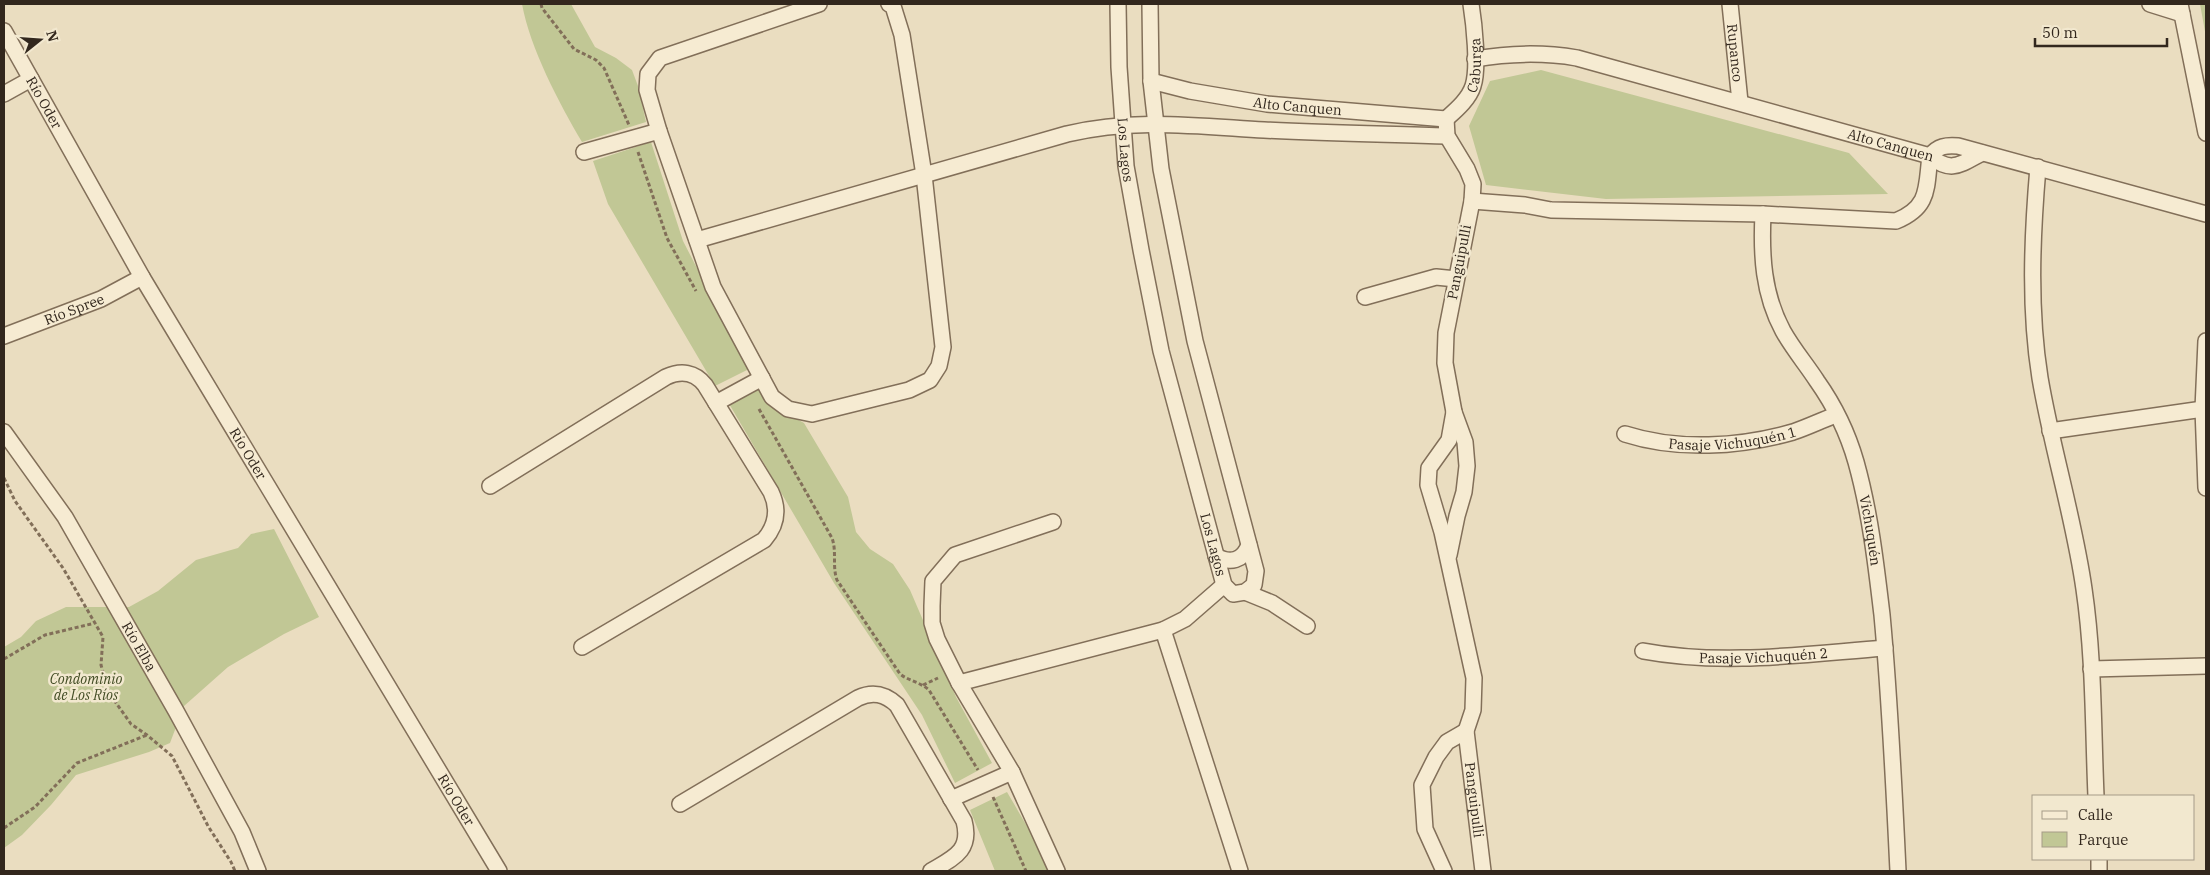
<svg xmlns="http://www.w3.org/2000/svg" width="2210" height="875" viewBox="0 0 2210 875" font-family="'IBM Plex Serif',serif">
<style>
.green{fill:#c1c795}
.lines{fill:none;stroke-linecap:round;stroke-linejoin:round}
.street-casing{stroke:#826f59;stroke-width:18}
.path{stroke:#826f59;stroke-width:3;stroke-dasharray:4 2.5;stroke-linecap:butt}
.street{stroke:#f6ebd2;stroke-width:15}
.labels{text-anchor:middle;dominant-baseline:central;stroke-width:5;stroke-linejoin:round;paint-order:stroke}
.street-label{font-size:14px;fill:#32271d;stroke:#f2e8cf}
.park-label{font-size:14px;font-style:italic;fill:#434d25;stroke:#f2e8cf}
</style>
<rect width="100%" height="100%" fill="#eaddc0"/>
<path class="green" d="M522,4H571L595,47L616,58L632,70L638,86L646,122L582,142C559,103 530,48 522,4Z
M2200,4H2206V37Z
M1541,70L1849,153L1888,194L1606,199L1486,185L1469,126L1490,81Z
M651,142L683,241L749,369L715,386L608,204L593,161Z
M756,387L769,404L804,423L848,497L856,532L870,549L893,564L910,590L956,697L992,763L955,783L922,715L834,583L728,402Z
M274,529L319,617L284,634L228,667L184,706L170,743L149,752L76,775L51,805L22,835L4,848V647L21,637L36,621L66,607H129L158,591L196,560L238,548L251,534Z
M1007,792L1031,833L1050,871H995L970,810Z"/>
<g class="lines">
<g class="street-casing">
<g id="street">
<path d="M819,4L660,58L648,74L647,90L659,131L713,287L772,397L788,409L812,414L909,390L930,380L939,366L943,347L924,175L902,35L893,6L889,4"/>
<path id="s1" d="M1118,4L1119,67L1126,166L1141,250L1161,351L1224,585L1233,594L1245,592L1254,585L1256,571L1195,341L1161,169L1151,81L1150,4"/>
<path id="s2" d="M1730,4L1740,102"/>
<path d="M2150,4L2182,14"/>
<path d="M2180,4L2206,133"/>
<path id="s3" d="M4,31L142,277L499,871"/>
<path id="s4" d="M1475,59C1510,53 1542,52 1577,58L1930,156C1951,174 1961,164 1982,153"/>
<path id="s5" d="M1151,81L1190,91L1267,104L1446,119"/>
<path d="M4,94L31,79"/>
<path d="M1446,119L1447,136L1467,169L1473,184L1472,201L1446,333L1445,363L1454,412L1465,442L1467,466L1464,492L1457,516L1449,555"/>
<path id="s6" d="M1446,119C1456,110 1469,99 1473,86C1479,68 1474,23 1471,4"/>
<path d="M584,152L659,131"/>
<path d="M1930,156C1938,146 1946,145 1958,146L2206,214"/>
<path d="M2038,167C2032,237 2029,309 2040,378C2052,449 2074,518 2084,589C2094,657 2093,727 2096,796"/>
<path d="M1472,201L1525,205L1551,210L1763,214L1896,221C1930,207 1926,188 1930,156"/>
<path id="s7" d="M1763,214C1761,255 1763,294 1783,331C1793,349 1806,364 1817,381C1834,405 1848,434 1856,462C1870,512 1876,564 1882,615C1890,700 1894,786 1898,871"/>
<path d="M697,240L1067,134C1134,118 1196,126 1264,130C1325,133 1386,134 1447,136"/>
<path d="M1365,297L1436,277L1456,279"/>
<path id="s8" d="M4,336L101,299L142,277"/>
<path d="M2206,341L2203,409L2206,488"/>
<path d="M716,403L762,378"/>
<path id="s9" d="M1454,412L1449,440L1429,468L1428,485L1442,532L1474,678L1473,710L1466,731L1483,871"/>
<path d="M2050,431L2203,409"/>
<path id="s10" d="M4,432L65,517L176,711L242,832L258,871"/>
<path id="s11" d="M1625,434C1678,451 1740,447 1793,432C1808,427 1822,420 1836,415"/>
<path d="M490,486L666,377C681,370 695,372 705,385L771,492C779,509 777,525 764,540L582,647"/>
<path d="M1053,522L955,555L933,581L932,606V623L937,639L959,683L1012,772L1057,871"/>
<path d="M1216,556C1230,564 1243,561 1249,545"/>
<path d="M1245,592L1272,603L1307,626"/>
<path d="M1163,630L1240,871"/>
<path id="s12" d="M1643,651C1723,666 1805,654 1885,648"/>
<path d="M2091,669L2206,666"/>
<path d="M959,683L1163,630L1185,619L1224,585"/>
<path d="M951,799L1012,772"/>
<path d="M680,804L858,698C873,691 885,694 897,705L964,821C972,851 953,858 931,871"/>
<path d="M2099,859V871"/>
<path d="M1444,871L1425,829L1422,785L1436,757L1447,742L1466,731"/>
</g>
</g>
<path class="path" d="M541,4L542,8L574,49L596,60L604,68L629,125
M638,152L667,238L696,291
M759,409L832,538C837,552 832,566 837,580L900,674C909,681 920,682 929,690L978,770
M4,478L15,501L63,568L103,637L101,665L109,693L131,724L147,735L172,756L208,826L231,862L235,871
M4,659L45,635L95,623
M923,685L938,678
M993,797L1026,871
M4,828L35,807L77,763L147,735"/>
<use href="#street" class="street"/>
</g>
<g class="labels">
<g class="street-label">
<text stroke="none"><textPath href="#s2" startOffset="49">Rupanco</textPath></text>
<text stroke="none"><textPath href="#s6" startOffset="64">Caburga</textPath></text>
<text stroke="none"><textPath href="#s3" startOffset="82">Río Oder</textPath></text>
<text stroke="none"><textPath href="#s5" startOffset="149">Alto Canquen</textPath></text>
<text stroke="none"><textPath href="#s4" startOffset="428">Alto Canquen</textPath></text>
<text stroke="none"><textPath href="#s1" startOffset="146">Los Lagos</textPath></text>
<text transform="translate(1459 262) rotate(-79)">Panguipulli</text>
<text stroke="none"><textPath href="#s8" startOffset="75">Río Spree</textPath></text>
<text stroke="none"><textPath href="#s11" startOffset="109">Pasaje Vichuquén 1</textPath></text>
<text stroke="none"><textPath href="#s3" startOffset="488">Río Oder</textPath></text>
<text stroke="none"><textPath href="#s7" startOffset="341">Vichuquén</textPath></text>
<text stroke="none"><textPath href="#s1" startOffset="551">Los Lagos</textPath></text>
<text stroke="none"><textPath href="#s10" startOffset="254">Río Elba</textPath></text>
<text stroke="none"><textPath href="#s12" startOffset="121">Pasaje Vichuquén 2</textPath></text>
<text stroke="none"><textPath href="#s3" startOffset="892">Río Oder</textPath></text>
<text stroke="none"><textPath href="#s9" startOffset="402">Panguipulli</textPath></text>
</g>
<g class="park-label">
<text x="86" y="679">Condominio<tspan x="86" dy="16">de Los Ríos</tspan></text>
</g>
</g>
<rect width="2210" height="875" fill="none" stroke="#32271d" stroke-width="10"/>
<rect x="2032" y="795" width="162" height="65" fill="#f2e8cf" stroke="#a59b88"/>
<rect x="2042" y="811" width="25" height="8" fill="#f6ebd2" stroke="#a59b88"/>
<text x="2078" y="820" font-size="15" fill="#32271d">Calle</text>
<rect x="2042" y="832" width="25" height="15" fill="#c1c795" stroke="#a59b88"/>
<text x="2078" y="845" font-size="15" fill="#32271d">Parque</text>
<g transform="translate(40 40) rotate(73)" stroke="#f2e8cf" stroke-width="4" paint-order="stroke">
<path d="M0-4L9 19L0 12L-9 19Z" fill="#32271d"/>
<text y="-8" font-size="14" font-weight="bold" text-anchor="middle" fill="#32271d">N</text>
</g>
<path d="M2035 38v8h132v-8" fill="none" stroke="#32271d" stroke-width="2.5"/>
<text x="2042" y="38" font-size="15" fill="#32271d" stroke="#f2e8cf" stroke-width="4" paint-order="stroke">50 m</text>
</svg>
